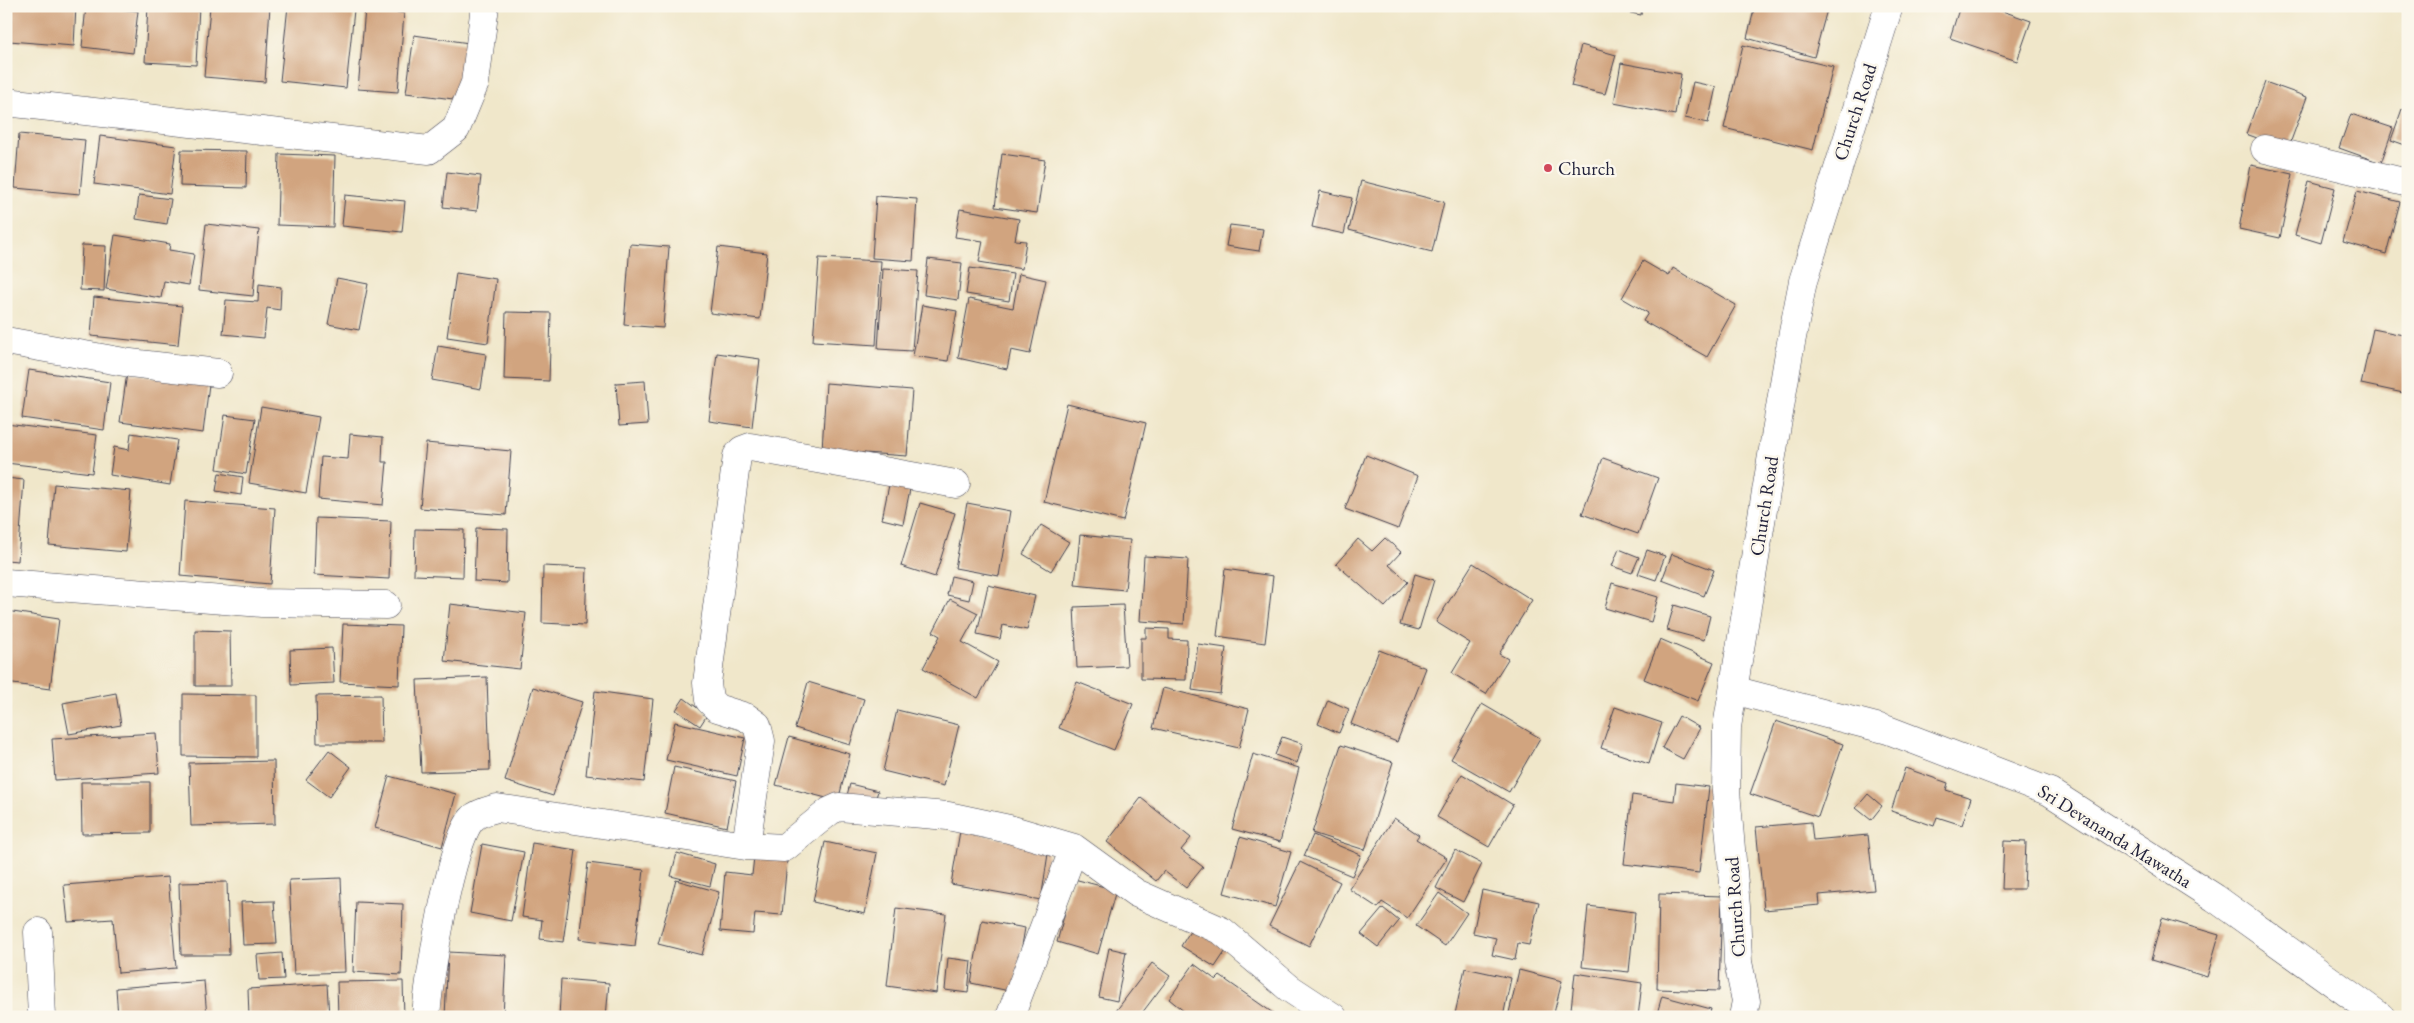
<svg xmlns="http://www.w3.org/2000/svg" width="2414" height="1023" viewBox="0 0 2414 1023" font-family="'EB Garamond',serif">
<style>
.building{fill:#d1a47f}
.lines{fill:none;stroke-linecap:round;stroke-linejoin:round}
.minor-casing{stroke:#414050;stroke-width:29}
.minor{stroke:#fff;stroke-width:28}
.poi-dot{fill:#d1495b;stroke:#fbf7ec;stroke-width:2}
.labels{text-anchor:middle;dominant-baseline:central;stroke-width:5;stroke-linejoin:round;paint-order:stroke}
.street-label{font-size:19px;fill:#22223b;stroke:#fbf7ec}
.poi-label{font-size:19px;fill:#22223b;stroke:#fbf7ec;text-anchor:start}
</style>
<rect width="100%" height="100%" fill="#fbf7ec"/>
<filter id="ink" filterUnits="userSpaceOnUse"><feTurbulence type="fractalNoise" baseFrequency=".02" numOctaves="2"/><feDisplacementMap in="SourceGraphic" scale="10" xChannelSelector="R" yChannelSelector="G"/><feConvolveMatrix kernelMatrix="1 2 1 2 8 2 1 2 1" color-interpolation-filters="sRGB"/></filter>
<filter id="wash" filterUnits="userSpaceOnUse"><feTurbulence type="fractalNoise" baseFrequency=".0096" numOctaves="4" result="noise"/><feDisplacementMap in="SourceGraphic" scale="20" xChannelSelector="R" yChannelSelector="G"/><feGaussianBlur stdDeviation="1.12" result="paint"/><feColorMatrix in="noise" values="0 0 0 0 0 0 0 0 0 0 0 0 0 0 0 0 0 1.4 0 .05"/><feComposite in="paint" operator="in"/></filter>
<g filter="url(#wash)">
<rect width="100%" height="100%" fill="#f0e7ca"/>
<g id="blocks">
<path class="building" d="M12,6H76L74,46L9,41Z
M86,6L138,11L133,53L82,47Z
M148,6H199L196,65L145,62Z
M210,6H270L265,82L204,77Z
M288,6H324L354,10L346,88L280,81Z
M1595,6H1642L1641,15Z
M1755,6H1828L1814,57L1747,38Z
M1960,6H1988L2031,21L2017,61L1950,38Z
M365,9L404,13L398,92L358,89Z
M414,35L469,43L461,100L406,93Z
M1581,45L1616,55L1605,94L1571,86Z
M1743,45L1833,67L1813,150L1724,128Z
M1621,63L1681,74L1675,115L1614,103Z
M1693,82L1716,87L1708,123L1685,118Z
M2265,82L2307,97L2288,149L2246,134Z
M2402,109L2408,111V146L2391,140Z
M2351,114L2393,128L2381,163L2339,148Z
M19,134L85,140L80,194L15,188Z
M100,136L176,146L170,194L94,184Z
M181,150L247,151L246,188L180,186Z
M279,154L335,156L333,227L277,225Z
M1002,154L1045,160L1037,213L995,207Z
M2251,165L2293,174L2280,238L2239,229Z
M447,172L481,176L477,211L443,207Z
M1361,181L1444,202L1432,252L1349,230Z
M2309,181L2335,188L2321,243L2295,235Z
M1320,191L1352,198L1344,234L1312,227Z
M2357,191L2400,202L2386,254L2343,242Z
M139,195L171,199L167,224L136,219Z
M345,195L405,201L402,232L342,226Z
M876,196L917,199L913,261L872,258Z
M960,209L1019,219L1015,240L1026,241L1022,269L979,262L983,241L955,237Z
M206,224L259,230L253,296L199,290Z
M1230,225L1263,229L1259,251L1226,246Z
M115,235L170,244L169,250L194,254L189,285L164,281L161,298L106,289Z
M630,244L669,247L663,328L624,325Z
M82,245L106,246L104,291L80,290Z
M718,247L767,253L760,319L710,313Z
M819,258L881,261L876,345L813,341Z
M928,259L962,263L958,300L924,295Z
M1643,261L1669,276L1673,268L1736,305L1707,357L1643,321L1648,313L1622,298Z
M970,268L1013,274L1009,301L966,294Z
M883,269L918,271L912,351L878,349Z
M456,273L496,279L488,343L447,337Z
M1019,274L1046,280L1030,354L1011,350L1007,369L958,358L969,299L1013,308Z
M337,278L368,284L359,330L328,324Z
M259,284L281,287L280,310L267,308L264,338L223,334L226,300L258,302Z
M94,297L182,306L178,345L91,336Z
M922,305L957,311L948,361L913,356Z
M506,312L551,313L549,381L504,379Z
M2373,329L2408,336V394L2361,384Z
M438,346L486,354L481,389L432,380Z
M717,353L760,359L752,427L709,421Z
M29,370L110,382L104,430L22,418Z
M127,373L209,384L203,433L120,422Z
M645,381L648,424L619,426L616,383Z
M826,383L912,390L907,456L822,450Z
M1067,404L1146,423L1123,521L1044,502Z
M261,407L319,417L306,493L249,483Z
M225,415L255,419L246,474L217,469Z
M6,424L97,435L92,473L6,463Z
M131,433L177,440L170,485L110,475L114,447L129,450Z
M350,434L383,437L382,462H387L383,505L318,499L321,457L348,459Z
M426,443L511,451L506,515L420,508Z
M1366,455L1418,476L1398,529L1345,509Z
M1603,458L1658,478L1638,534L1582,514Z
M219,473L243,477L241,495L216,491Z
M6,478L24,480L18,561L6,560Z
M54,484L131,491L126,552L49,545Z
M889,485L910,489L903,524L882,519Z
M185,501L275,508L270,584L180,576Z
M920,503L955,513L935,577L901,566Z
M967,503L1010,511L999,576L955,568Z
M316,518L391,521L389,579L314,575Z
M1041,525L1069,542L1051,571L1023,554Z
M476,528L508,529L507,583L474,581Z
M415,529L464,530L463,577L414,575Z
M1080,535L1130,540L1125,590L1075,585Z
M1385,538L1401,552L1389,565L1408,582L1385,607L1336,564L1358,539L1372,551Z
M1619,549L1639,557L1632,573L1612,566Z
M1647,550L1665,556L1656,580L1638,574Z
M1672,554L1714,570L1704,596L1662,580Z
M1144,556L1188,559L1184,624L1140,621Z
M1473,563L1532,600L1499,654L1508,659L1486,694L1452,673L1470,643L1436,622Z
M543,566L587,568L585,625L542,623Z
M1225,569L1273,576L1265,643L1217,636Z
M1415,574L1434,580L1419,630L1400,625Z
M951,576L973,581L969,600L947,595Z
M1612,583L1658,597L1651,622L1605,608Z
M988,585L1035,596L1027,630L1003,625L1000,639L977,634Z
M950,599L978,613L962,642L998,662L978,698L923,668L940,636L933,632Z
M450,604L526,613L520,669L444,661Z
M1123,605L1127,666L1077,668L1074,607Z
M1674,605L1710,616L1704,640L1667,630Z
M6,611L59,619L50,689L6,683Z
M343,624L401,626L399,685L340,682Z
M1146,628L1169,629V639L1187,640L1186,680L1141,679V638H1146Z
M195,630L230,631L231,686H195Z
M1660,639L1714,662L1698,701L1644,679Z
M1198,644L1226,648L1220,694L1192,690Z
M332,648L334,683L291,685L290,650Z
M1379,650L1426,668L1397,742L1351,724Z
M487,677L490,770L421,772L417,680Z
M808,682L864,699L850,745L795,728Z
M1077,682L1133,704L1114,750L1059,728Z
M533,687L582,702L553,796L505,781Z
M1163,688L1249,709L1239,748L1153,728Z
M595,691L653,699L644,782L586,775Z
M116,693L121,725L69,734L63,703Z
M183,694L256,695V757L183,756Z
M381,695L382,743H317L316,696Z
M684,698L707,715L700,726L676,710Z
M1328,700L1349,709L1339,733L1318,724Z
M1482,704L1540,738L1509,792L1451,759Z
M1615,707L1662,723L1649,764L1601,748Z
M897,710L959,725L944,786L883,771Z
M1679,716L1700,728L1683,759L1662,748Z
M1776,721L1843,744L1818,817L1750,794Z
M675,722L745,738L737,776L666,760Z
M156,733L159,773L55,780L52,739Z
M789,737L850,754L838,801L776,785Z
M1282,737L1303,744L1297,763L1275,755Z
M1341,745L1393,762L1365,850L1312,833Z
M329,750L351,767L329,797L306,780Z
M1253,754L1299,768L1280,842L1232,829Z
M274,761L275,824L191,826L189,763Z
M674,767L736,781L727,827L665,813Z
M1905,768L1948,783L1946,790L1971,798L1962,825L1937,817L1934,826L1891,811Z
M1462,774L1513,805L1489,847L1437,817Z
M389,776L456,794L442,847L375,828Z
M81,782H150V833L82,834Z
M1676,783L1709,787L1699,873L1624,864L1632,795L1674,801Z
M850,784L878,791L873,807L846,799Z
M1868,794L1882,806L1871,820L1856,808Z
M1141,798L1191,838L1181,850L1203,867L1186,888L1164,871L1156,881L1107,842Z
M1394,818L1419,835L1416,839L1447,858L1407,918L1382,902L1378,908L1349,889Z
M1811,822L1813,840L1868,835L1874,890L1819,895L1820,905L1764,910L1756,827Z
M960,831L1049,847L1041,900L951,884Z
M1313,835L1361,855L1352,876L1304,856Z
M1240,837L1291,852L1275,907L1224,893Z
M2004,841L2026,842L2024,889H2002Z
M825,842L877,853L865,914L813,902Z
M532,843L576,850L563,942L540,939L542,920L522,917Z
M482,844L524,852L511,921L470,913Z
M1455,850L1482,864L1463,902L1436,888Z
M677,853L715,864L710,886L671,876Z
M754,857L787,861L782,915L755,913L753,934L720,931L725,872L752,875Z
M1300,862L1340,882L1309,946L1269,926Z
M588,863L644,870L635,946L579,939Z
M168,877L176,968L118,973L113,919L68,922L64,885Z
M341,878L345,972L294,974L289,880Z
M1074,879L1116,890L1098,954L1057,942Z
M676,880L719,892L702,955L658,944Z
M227,882L229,955H181L179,883Z
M1482,890L1539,902L1529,945L1518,943L1515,960L1492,955L1496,938L1473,933Z
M1439,893L1467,913L1445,946L1416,926Z
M1659,894L1722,896L1719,991L1657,989Z
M274,901L277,944L243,945L241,902Z
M356,902L403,904L401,975L353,972Z
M1588,906L1635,912L1629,972L1582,967Z
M896,908L946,914L936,993L887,986Z
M1383,908L1399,921L1378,947L1361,934Z
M2162,918L2219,935L2207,977L2151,960Z
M982,920L1025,928L1014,992L971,983Z
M1192,928L1227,949L1215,967L1181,946Z
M1109,948L1126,952L1117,1001L1099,997Z
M448,952L506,955L503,1017H445Z
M282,953L284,979L259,980L257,955Z
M948,958L971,961L968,993L945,990Z
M1152,963L1170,976L1139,1017H1116L1113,1015Z
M1194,964L1216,980L1220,976L1273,1013L1270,1017H1191L1169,999Z
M1465,968L1511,978L1503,1017H1468L1455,1014Z
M1519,970L1562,981L1553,1017H1508Z
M1575,973L1642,983L1638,1017L1571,1009Z
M561,979L609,983L606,1017H559Z
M204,981L207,1017H118L116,988Z
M403,981L404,1017H338L337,982Z
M327,984L329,1017H249L248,989Z
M1662,996L1711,1009L1709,1017H1656Z"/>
</g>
</g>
<g filter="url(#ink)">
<use href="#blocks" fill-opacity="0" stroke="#414050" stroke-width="1"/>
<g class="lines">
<g class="minor-casing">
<path id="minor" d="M6,102L429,150L456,129L475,83L485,6
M2265,149L2408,183
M6,341L130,363L218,373
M6,583L262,603L386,605
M1733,690L1888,730L2050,792L2215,898L2381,1017
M746,846L761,741L757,725L746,717L717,708L709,700L707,683L737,456L742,450L750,447L956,484
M38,932L42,1017
M426,1017C428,982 451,838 473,818C478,813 490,810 497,808L746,846L784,848L830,811L839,807L948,816L1009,829L1074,848L1136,893L1222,931L1289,988L1333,1017
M1010,1017L1074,848
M1743,1017L1746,1001L1738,962L1736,907L1726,791L1727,727L1789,353L1803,281L1889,6"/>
</g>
<use href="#minor" class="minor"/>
</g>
</g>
<circle class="poi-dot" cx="1548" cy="168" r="5"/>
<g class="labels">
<g class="street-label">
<text transform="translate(1855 112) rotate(-72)">Church Road</text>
<text transform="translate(1764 506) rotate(-81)">Church Road</text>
<text transform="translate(2115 836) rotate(32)">Sri Devananda Mawatha</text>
<text transform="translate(1735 907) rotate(-94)">Church Road</text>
</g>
<g class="poi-label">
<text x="1558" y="168">Church</text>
</g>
</g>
<rect width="2414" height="1023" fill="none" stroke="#fbf7ec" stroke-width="25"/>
</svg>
